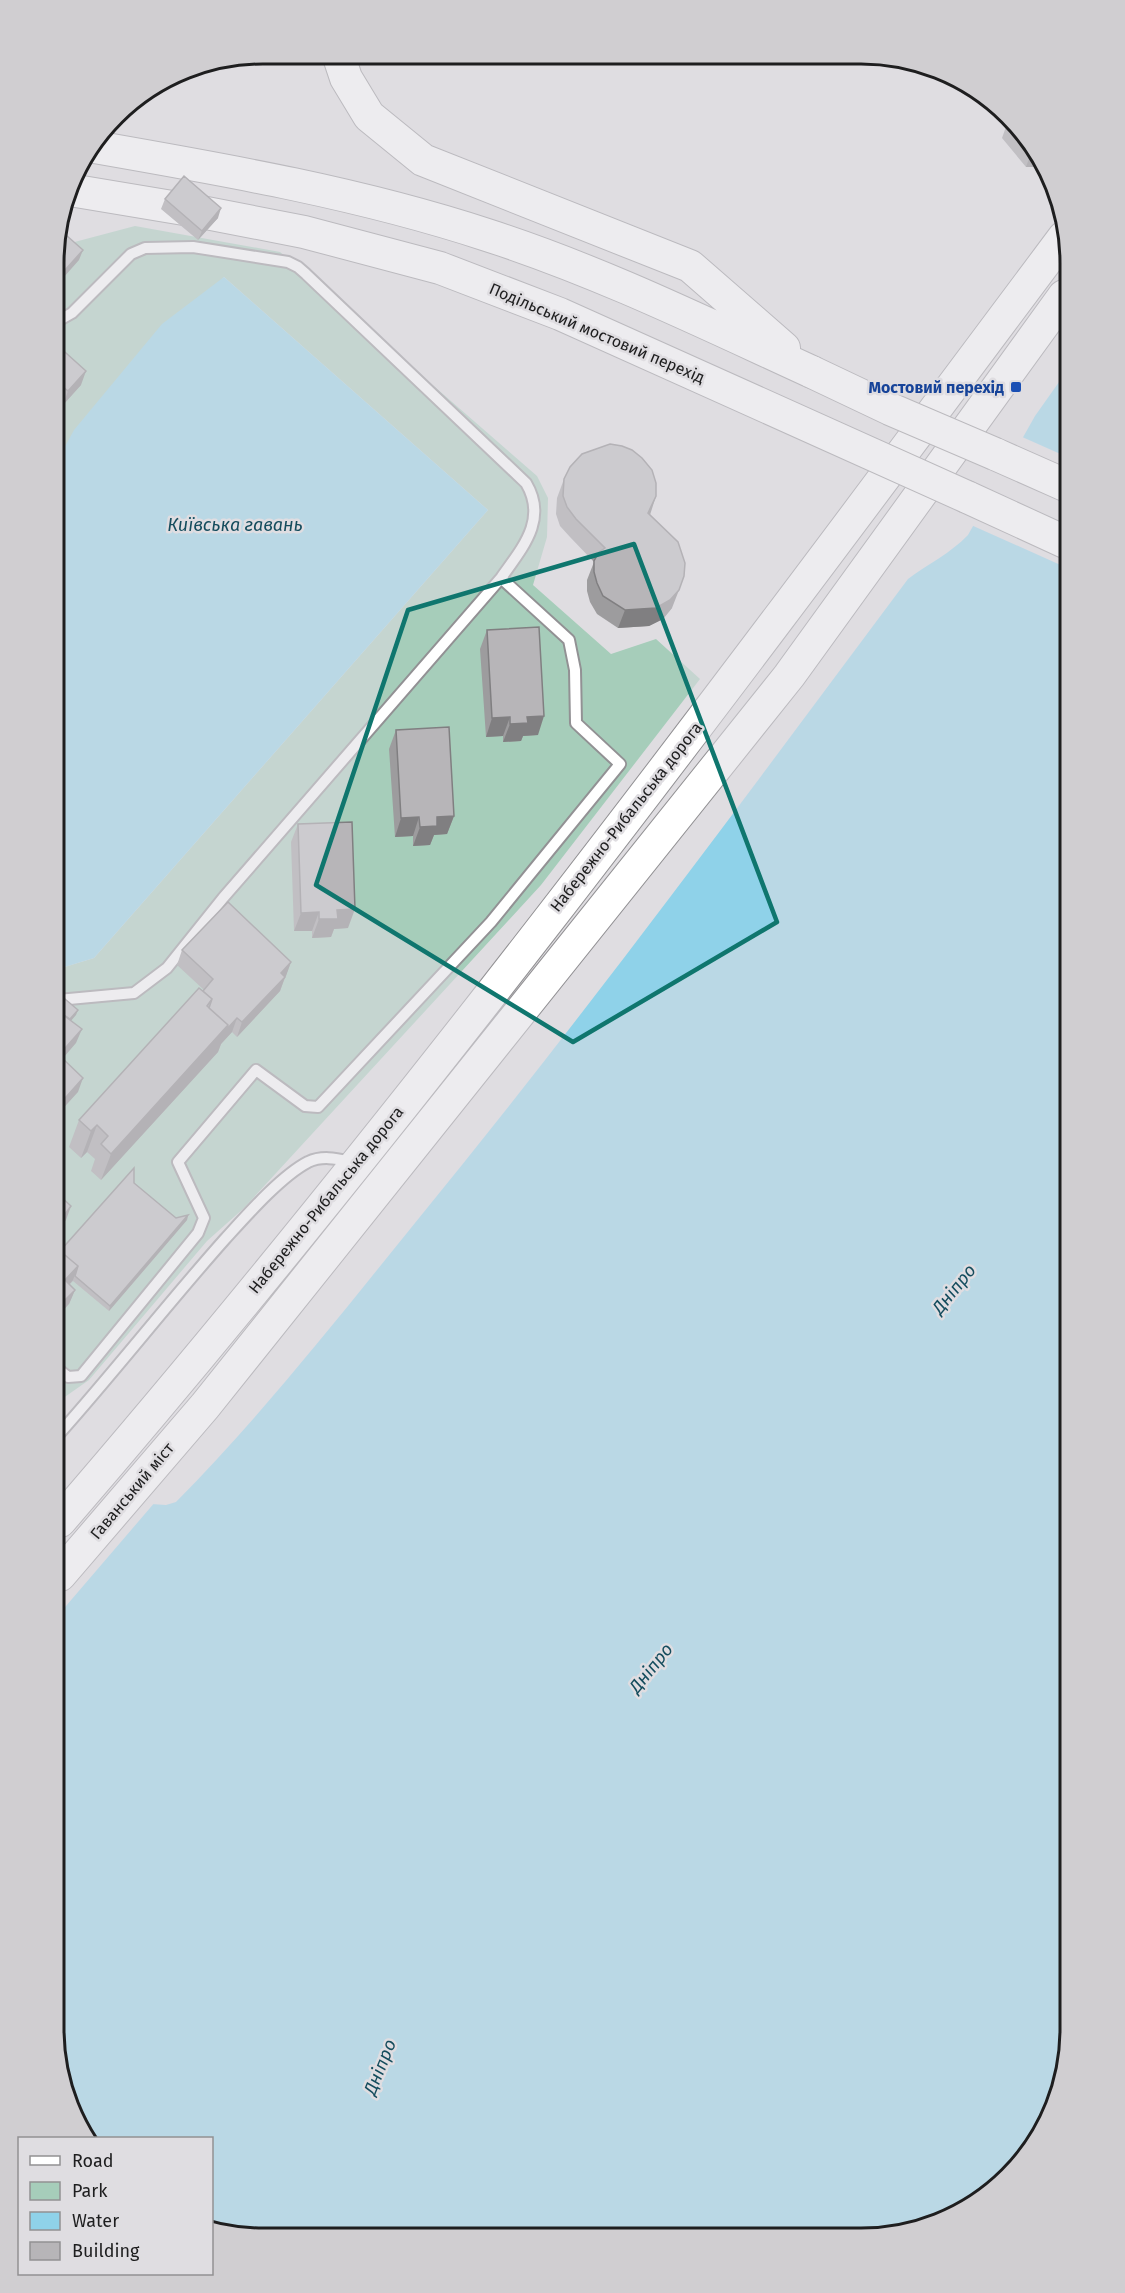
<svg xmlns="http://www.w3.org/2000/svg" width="1125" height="2293" viewBox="0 0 1125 2293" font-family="'Fira Sans',sans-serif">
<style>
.green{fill:#a6cdba}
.water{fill:#8fd2e9}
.pier{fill:#dfdde1}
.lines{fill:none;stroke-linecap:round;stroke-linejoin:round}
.lane-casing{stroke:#929194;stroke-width:14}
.secondary-casing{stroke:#929194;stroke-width:34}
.lane{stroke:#fff;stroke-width:10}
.secondary{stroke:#fff;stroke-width:32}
.secondary-bridge-casing{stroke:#929194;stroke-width:34;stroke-linecap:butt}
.secondary-bridge{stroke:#fff;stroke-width:32}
.wall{fill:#9d9c9e}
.shaded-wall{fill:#807f81}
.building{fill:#b7b5b8;stroke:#807f81;stroke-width:1.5}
.marked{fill:none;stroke:#0f766e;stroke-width:4.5;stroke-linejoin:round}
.transit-dot{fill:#1a4fb4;stroke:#dfdde1;stroke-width:2}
.labels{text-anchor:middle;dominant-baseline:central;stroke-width:5;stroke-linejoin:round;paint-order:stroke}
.street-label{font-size:16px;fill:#1e1e1f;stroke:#dfdde1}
.transit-label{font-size:16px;font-weight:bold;fill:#164399;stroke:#dfdde1;text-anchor:end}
.water-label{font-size:18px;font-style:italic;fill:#144c5d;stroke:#dfdde1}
.rim{fill:none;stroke:#1e1e1f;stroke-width:3}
</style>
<rect width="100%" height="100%" fill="#dfdde1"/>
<path class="green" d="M135,226L280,252L537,476L548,498L547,537L533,585L611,654L656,639L700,679L541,885L244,1208L207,1241L89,1380L59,1401L58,969L94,958L488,510L224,277L62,455L56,463V237L67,244Z"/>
<path class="water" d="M224,277L488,510L94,958L58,969L56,463L74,430L162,324Z
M1064,375L1071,2043L1055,2109L1027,2157L978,2204L916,2232L223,2235L212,2229V2138H86L61,2084L60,1498L166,1505L176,1502C262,1415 338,1318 415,1223C586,1014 746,796 908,579C928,564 951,553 968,535L1035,416Z"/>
<path class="pier" d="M1020,436L1065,456V567L971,525Z
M59,1495L156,1501L60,1613Z"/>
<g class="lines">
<g class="lane-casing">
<path id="lane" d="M56,322L72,313L131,254L145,248L193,247L288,262L298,267L306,274L526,483C548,520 522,548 501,578L223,898L167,968L134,993L58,1000
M59,1370L68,1377L81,1376L198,1233L204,1218L178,1162L256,1070L305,1106L318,1107L491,922L620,764L576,723L575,670L569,640L501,578
M59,1434C116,1370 168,1303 225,1239C246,1216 281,1176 308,1162C323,1155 338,1159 353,1162"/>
</g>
<g class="secondary-casing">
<path id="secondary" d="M338,54L346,78L369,116L423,160L690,266L784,348
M94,147C226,170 359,193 487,235C599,271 705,323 812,372
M995,454L1065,485
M967,497L1065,542
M60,1521C414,1111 739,672 1064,237
M60,1575L205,1406L789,676L1064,296"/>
</g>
<use href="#lane" class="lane"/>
<use href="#secondary" class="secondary"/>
<g class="secondary-bridge-casing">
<path id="secondary-bridge" d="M70,190L196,211L304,232L440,268L560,314L967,497
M812,372L890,409L995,454"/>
</g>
<use href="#secondary-bridge" class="secondary-bridge"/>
</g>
<path class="wall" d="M1007,124L1041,156L1033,167H1026L1002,138Z
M165,199L218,218L198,240L161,209Z
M56,344L81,385L63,405L56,400Z
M564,479L650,515L672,608L663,619L649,626L618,628L597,614L590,602L587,591V580L594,562L570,537L560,526L556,514L557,498Z
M487,630L538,735L523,736L521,741L503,742V736L486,737L480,649Z
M396,730L454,816L447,834L434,835L430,845L413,846V836L395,837L389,749Z
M298,824L348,928L334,929L331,937L312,938V931H294L291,842Z
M182,950L291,962L280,991L237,1037L232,1032L221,1044L218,1052L101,1180L91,1171L95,1159L87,1152L81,1158L69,1147L79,1120L204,990L177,965Z
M134,1183L176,1218L188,1215L187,1220L109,1311L73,1281L69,1285L75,1290L69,1304L60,1251Z"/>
<path class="shaded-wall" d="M1031,153H1038L1041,156L1033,167H1026Z
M221,208L218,218L198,240L202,231Z
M83,250L79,260L56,286V280Z
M86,371L81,385L63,405L68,391Z
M656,496L650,515L648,513Z
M679,590L672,608L663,619L649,626L618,628L625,610Z
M544,716L538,735L523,736L521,741L503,742L510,724L527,717Z
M510,717L503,736L486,737L492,718Z
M454,816L447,834L434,835L430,845L413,846L420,827L437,817Z
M419,817L413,836L395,837L401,818Z
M355,909L348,928L334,929L331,937L312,938L319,919L337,910Z
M319,912L312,931H294L301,913Z
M291,962L286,976L276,987L281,973Z
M285,977L280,991L237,1037L242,1022Z
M78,1010L76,1015L64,1029L66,1024Z
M237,1018L232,1032L221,1044L218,1052L101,1180L111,1154L228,1025Z
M82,1029L76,1043L58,1064V1056Z
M83,1078L78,1092L58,1114V1106Z
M97,1125L87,1152L81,1158L91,1131Z
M71,1206L66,1220L59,1229V1222Z
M188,1215L187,1220L109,1311L110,1306Z
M78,1266L73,1280L60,1295L65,1280Z
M75,1290L69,1304L59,1315V1306Z"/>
<path class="building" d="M1012,121L1038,153H1031L1007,124Z
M184,176L221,208L202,231L165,199Z
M58,228L83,250L56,280V237Z
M56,344L86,371L68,391L56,381Z
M610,444L622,446L632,450L642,458L652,470L656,483V496L648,513L678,542L685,563L684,576L679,590L670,600L656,608L625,610L603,596L597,583L594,572V561L599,552L605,548L576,519L567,507L563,496L564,479L570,467L582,454Z
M539,627L544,716L527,717L528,723L510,724V717L492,718L487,630Z
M449,727L454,816L437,817V826L420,827L419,817L401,818L396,730Z
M352,822L355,909L337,910L338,919H319V912L301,913L298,824Z
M228,902L291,962L281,973L285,977L242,1022L237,1018L226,1030L228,1025L209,1008L212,999L203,991L213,979L182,950Z
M199,988L212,999L207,1006L228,1025L111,1154L101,1144L108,1136L97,1125L91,1131L79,1120Z
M65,999L78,1010L70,1019L58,1011V1007Z
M58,1011L82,1029L59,1055L83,1078L58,1106Z
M134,1168V1183L176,1218L188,1215L110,1306L75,1276L78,1266L60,1251Z
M59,1195L71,1206L59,1222Z
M59,1250L78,1266L65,1280L75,1290L59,1306Z"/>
<path d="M0 0H1125V2293H0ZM634,544L777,922L573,1042L316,885L408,610Z" fill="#dfdde1" fill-opacity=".55" fill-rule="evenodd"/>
<path class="marked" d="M634,544L777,922L573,1042L316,885L408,610Z"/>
<rect class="transit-dot" x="1010" y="381" width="12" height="12" rx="3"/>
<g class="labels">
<g class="street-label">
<text transform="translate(597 333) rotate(23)">Подільський мостовий перехід</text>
<text transform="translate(626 817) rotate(-52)">Набережно-Рибальська дорога</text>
<text transform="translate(326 1200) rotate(-51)">Набережно-Рибальська дорога</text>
<text transform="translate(132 1491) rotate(-50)">Гаванський міст</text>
</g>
<g class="transit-label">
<text x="1004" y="387">Мостовий перехід</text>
</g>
<g class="water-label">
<text x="235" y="525">Київська гавань</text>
<text transform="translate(954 1289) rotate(-51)">Дніпро</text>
<text transform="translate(651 1668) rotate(-51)">Дніпро</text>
<text transform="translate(380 2067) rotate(-68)">Дніпро</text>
</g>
</g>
<path d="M0 0H1125V2293H0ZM263 64H861A199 199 0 0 1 1060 263V2029A199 199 0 0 1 861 2228H263A199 199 0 0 1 64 2029V263A199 199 0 0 1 263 64Z" fill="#d0ced1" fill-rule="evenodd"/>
<path class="rim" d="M263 64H861A199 199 0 0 1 1060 263V2029A199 199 0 0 1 861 2228H263A199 199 0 0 1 64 2029V263A199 199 0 0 1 263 64Z"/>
<rect x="18" y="2137" width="195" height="138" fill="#dfdde1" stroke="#929193" stroke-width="1.5"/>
<rect x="30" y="2156" width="30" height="9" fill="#ffffff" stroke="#929193" stroke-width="1.5"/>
<text x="72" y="2167" font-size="18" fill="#1e1e1f">Road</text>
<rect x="30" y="2182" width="30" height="18" fill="#a6cdba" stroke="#929193" stroke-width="1.5"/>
<text x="72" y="2197" font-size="18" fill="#1e1e1f">Park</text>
<rect x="30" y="2212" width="30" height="18" fill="#8fd2e9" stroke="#929193" stroke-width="1.5"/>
<text x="72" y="2227" font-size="18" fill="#1e1e1f">Water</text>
<rect x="30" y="2242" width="30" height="18" fill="#b7b5b8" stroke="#929193" stroke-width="1.5"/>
<text x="72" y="2257" font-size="18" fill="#1e1e1f">Building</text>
</svg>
